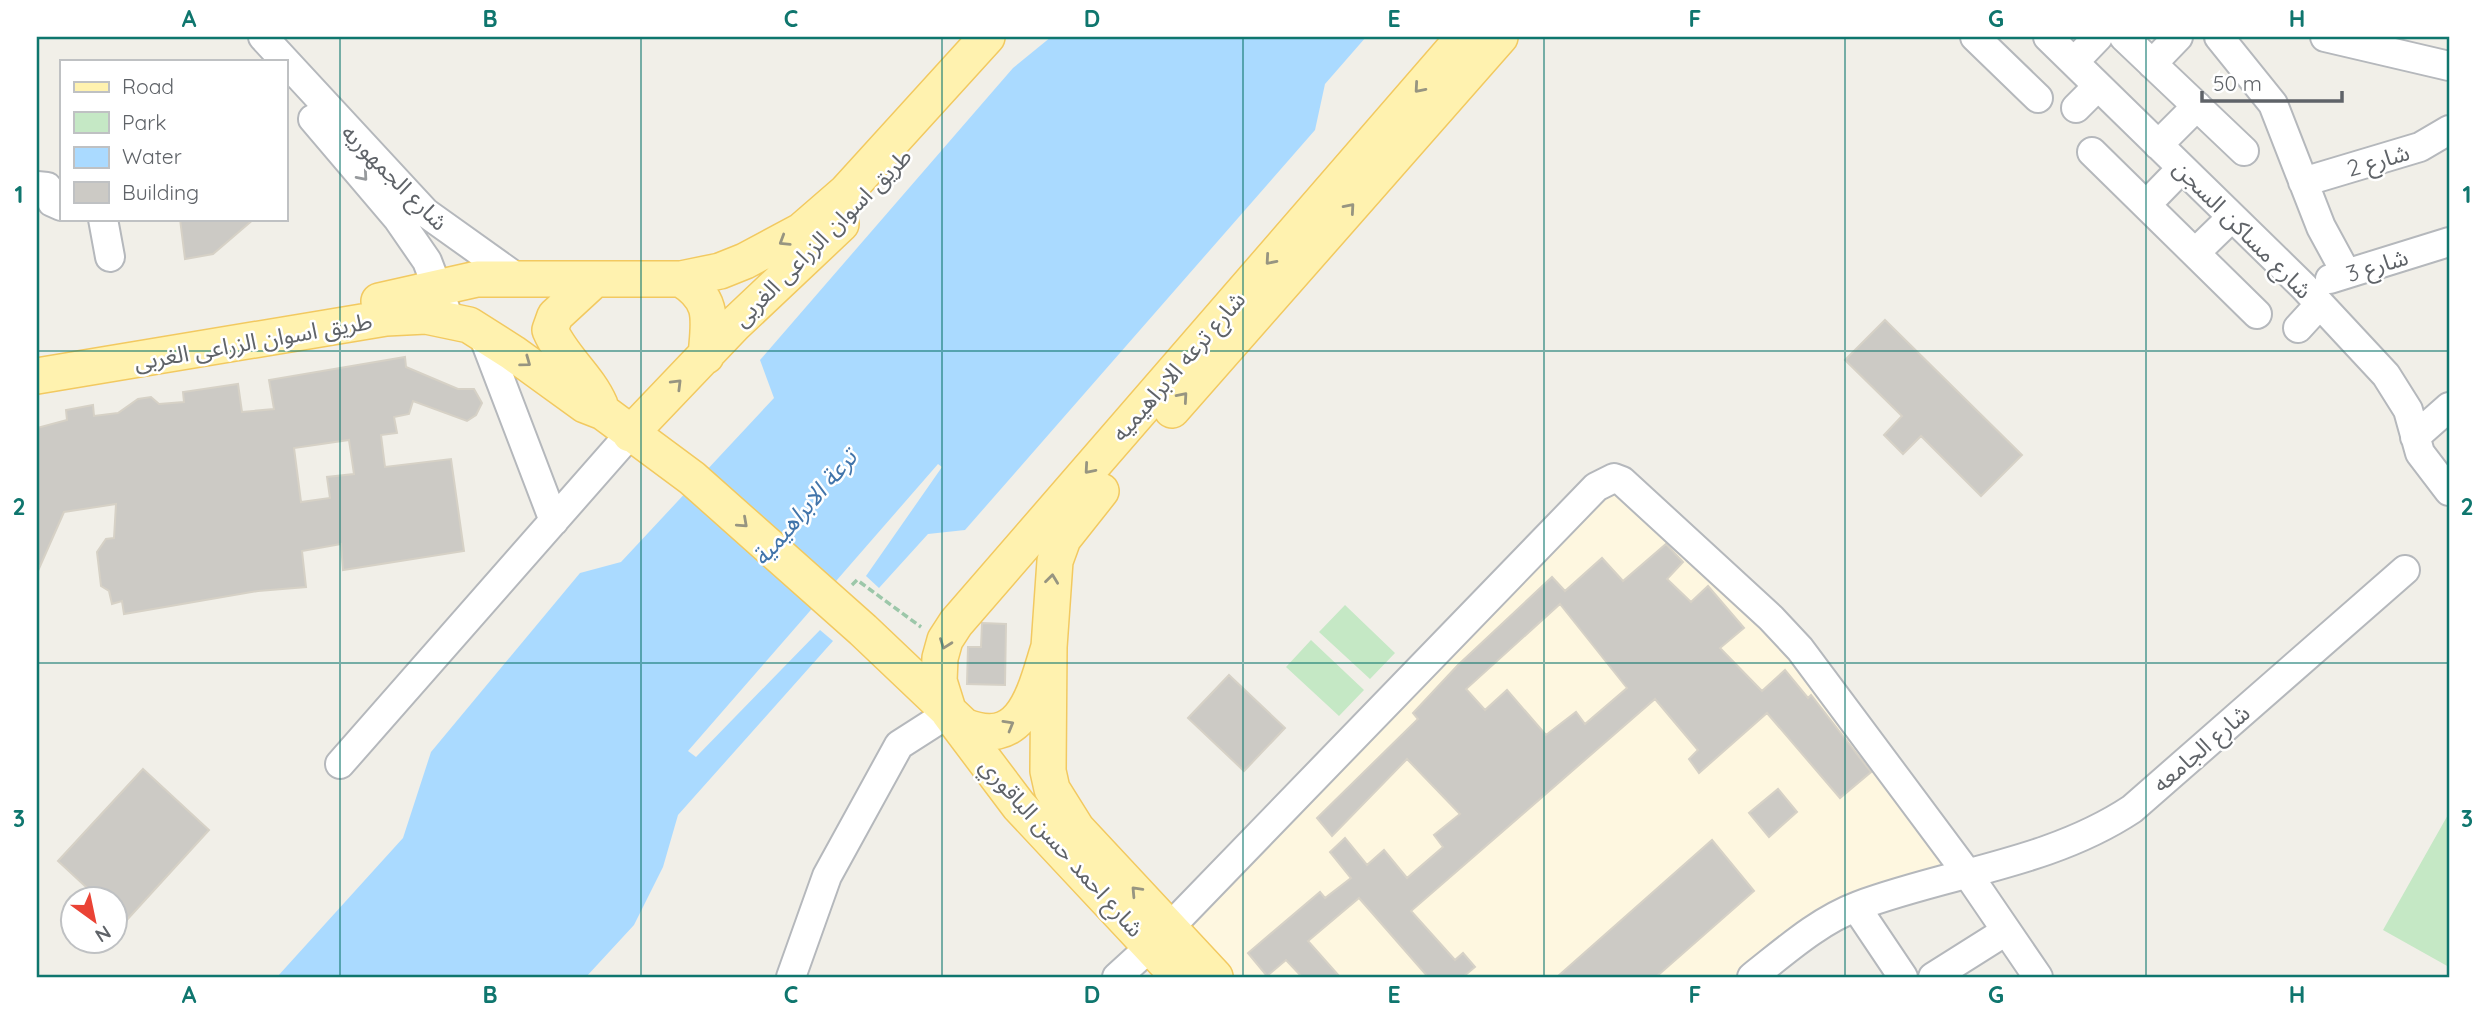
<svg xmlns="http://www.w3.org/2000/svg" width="2486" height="1014" viewBox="0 0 2486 1014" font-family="Quicksand,'Noto Sans Arabic',sans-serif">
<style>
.commercial{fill:#fef7e0}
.green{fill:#c5e8c5}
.water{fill:#aadaff}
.building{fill:#cccac5;stroke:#d6d1c6;stroke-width:2;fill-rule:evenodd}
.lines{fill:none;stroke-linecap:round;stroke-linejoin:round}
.minor-casing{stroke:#b5b8bc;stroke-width:32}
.major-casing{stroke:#f2c960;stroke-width:38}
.path{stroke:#9cc7a9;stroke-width:3.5;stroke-dasharray:7 3.5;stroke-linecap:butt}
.minor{stroke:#fff;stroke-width:28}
.major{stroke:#fff2af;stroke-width:35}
.oneway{stroke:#979581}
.oneway2{stroke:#979a9d}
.grid{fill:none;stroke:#0f766e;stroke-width:2;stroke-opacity:0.55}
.labels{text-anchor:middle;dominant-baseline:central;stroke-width:5;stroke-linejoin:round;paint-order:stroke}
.street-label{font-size:23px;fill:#5f6368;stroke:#fff}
.water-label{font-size:24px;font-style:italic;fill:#4174aa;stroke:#fff}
.neatline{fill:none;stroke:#0f766e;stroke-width:2.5}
.grid-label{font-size:23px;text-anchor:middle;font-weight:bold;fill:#0f766e}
</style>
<rect width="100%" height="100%" fill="#f1efe8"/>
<path class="commercial" d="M1601,482L1771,618L1967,873L1902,892L1753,977H1215L1170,927Z"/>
<path class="green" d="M1345,605L1395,653L1370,679L1319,632Z
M1311,640L1364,690L1339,716L1286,667Z
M2449,813V967L2383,930Z"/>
<path class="water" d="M1051,37H1366L1325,84L1315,130L965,530L928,534L879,588L866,576L942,467L938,464L688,751L696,757L820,630L833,641L678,815L663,867L634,925L586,977H277L403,838L431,752L580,573L621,562L774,398L760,360L1013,68Z"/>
<path class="building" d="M180,219H254L213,254L185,259Z
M1885,320L2022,455L1981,496L1921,436L1903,454L1884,435L1902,416L1845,360Z
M405,357L406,367L458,389H474L482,403L476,415L467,421L413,401L409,414L394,417L397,433L381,435L385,467L451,459L464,551L343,570L341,544L302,551L306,587L258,591L124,614L122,601L112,604L109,591L101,586L97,552L106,539L114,538L116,504L64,512L37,573V428L67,420L66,410L93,405L94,416L118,413L138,399L151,397L159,404L184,402L183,392L238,384L242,412L274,409L269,380ZM349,440L354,474L327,477L330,498L301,502L294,448Z
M1666,544L1683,562L1667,579L1691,602L1708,586L1744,628L1720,648L1762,691L1785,670L1808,698L1811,695L1871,772L1840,798L1767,713L1699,773L1689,759L1698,750L1655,699L1411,911L1455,960L1463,953L1475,967L1463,977H1428L1359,898L1308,941L1340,977H1302L1286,960L1267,976L1248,953L1320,892L1325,898L1351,878L1330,852L1345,838L1367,865L1384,850L1407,878L1443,847L1434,835L1460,814L1407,759L1332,836L1317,818L1418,719L1413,713L1458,665L1552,577L1565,591L1602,558L1623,581ZM1560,604L1627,688L1585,724L1576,712L1546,735L1507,690L1485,710L1466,689Z
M982,623L1006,624L1005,685L967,684L968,647H981Z
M1229,675L1285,728L1244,771L1188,718Z
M143,769L209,830L125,922L116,913V899H99L58,861Z
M1778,789L1797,812L1769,837L1749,813Z
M1712,840L1754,891L1656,977H1557Z"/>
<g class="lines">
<g class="minor-casing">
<path id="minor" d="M263,37L426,213L517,278
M1975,37L2038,98
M2048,37L2304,287L2386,375L2408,410L2420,453L2449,491
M2124,37L2244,151
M2219,37L2273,104L2321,227L2346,273
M2325,37L2449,66
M2074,62L2098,37
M2152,64L2178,37
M2076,108L2098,86
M313,119L398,219L427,261L445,308
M2158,145L2197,106
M2092,152L2257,314
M2303,182L2420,147L2449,130
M37,186L47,187L52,202L61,206
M2146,205L2182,168
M103,219L110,257
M2195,253L2232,217
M2330,279L2449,242
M2298,328L2320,304
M483,335L554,521
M2415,437L2449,407
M340,764L630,434
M1856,907L1903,977
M1170,927L1596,487L1614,478L1622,481L1771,618L1800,649L1967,873L2038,977
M791,977L827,876L899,745L949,713
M1117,977L1151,946
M1752,977C1784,952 1818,921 1858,906C1949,872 2049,864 2132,809L2405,570
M1933,977L2006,931"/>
</g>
<g class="major-casing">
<path id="major" d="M681,279C715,300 709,320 706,356
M594,280L555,316L550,330C562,358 588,377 600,405
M379,301L477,279H681L720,271L745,261L801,231L846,192L987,37
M37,376L386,318L426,316L469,325L513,353L585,405L603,412L692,478L863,630L964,726C1024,751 1035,690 1049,647
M1172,410L1500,37
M630,434L735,324L841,224
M1101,491L1063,539L1055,561L1049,647L1048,771L1052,789L1077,829L1215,977
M1179,977L1019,806L949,713L939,681L940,658L945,640L956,623L1464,37"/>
</g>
<path class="path" d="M852,585L857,580L921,627"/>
<use href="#minor" class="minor"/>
<use href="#major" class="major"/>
</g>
<defs><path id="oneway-chevron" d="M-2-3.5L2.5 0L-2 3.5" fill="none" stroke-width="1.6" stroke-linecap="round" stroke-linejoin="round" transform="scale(1.75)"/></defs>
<g class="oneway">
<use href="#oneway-chevron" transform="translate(1419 88) rotate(131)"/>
<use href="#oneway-chevron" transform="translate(1350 208) rotate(-49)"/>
<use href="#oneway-chevron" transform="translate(784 241) rotate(148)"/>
<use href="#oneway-chevron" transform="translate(1270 260) rotate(131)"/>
<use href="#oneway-chevron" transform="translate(526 362) rotate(36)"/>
<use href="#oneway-chevron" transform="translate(677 384) rotate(-45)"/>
<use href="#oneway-chevron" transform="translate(1183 397) rotate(-49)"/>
<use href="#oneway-chevron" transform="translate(1089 469) rotate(131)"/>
<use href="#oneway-chevron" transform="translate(743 523) rotate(42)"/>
<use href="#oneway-chevron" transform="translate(1052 579) rotate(-83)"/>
<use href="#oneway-chevron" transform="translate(945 644) rotate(110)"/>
<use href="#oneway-chevron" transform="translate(1009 725) rotate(-30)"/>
<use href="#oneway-chevron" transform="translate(1136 891) rotate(-133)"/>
</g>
<use class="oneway2" href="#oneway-chevron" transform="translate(363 176) rotate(49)"/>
<path class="grid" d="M340,37V977M641,37V977M942,37V977M1243,37V977M1544,37V977M1845,37V977M2146,37V977M37,351H2449M37,663H2449"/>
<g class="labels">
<g class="street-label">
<text transform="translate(2378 160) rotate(-16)">شارع 2</text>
<text transform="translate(395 177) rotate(45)">شارع الجمهوريه</text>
<text transform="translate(2243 229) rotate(45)">شارع مساكن السجن</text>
<text transform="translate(822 237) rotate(-45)">طريق اسوان الزراعى الغربى</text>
<text transform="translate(2377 265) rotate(-17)">شارع 3</text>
<text transform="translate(253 341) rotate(-10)">طريق اسوان الزراعى الغربى</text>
<text transform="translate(1178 366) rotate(-49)">شارع ترعه الابراهيميه</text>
<text transform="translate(2201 748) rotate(-41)">شارع الجامعه</text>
<text transform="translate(1062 847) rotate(48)">شارع احمد حسن الباقوري</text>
</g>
<g class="water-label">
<text transform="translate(804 507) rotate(-49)">ترعة الابراهيمية</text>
</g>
</g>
<rect width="2486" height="1014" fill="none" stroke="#ffffff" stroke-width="77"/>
<rect x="60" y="60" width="228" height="161" fill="#ffffff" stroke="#bfc1c3" stroke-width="2"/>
<rect x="74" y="82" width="35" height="10" fill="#fff2af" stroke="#bfc1c3" stroke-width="2"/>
<text x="122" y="94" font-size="21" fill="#5f6368">Road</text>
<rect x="74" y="112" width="35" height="21" fill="#c5e8c5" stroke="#bfc1c3" stroke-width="2"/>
<text x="122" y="130" font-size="21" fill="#5f6368">Park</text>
<rect x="74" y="147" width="35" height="21" fill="#aadaff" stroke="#bfc1c3" stroke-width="2"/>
<text x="122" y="164" font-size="21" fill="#5f6368">Water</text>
<rect x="74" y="182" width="35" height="21" fill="#cccac5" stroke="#bfc1c3" stroke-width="2"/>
<text x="122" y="200" font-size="21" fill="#5f6368">Building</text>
<g transform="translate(94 920) rotate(147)"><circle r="33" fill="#ffffff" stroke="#bfc1c3" stroke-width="2"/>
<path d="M0-5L12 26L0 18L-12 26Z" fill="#ea4335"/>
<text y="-10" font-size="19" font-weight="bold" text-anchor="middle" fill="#5f6368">N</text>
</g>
<path d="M2202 91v10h140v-10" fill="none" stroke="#5f6368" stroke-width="3.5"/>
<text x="2213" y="91" font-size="21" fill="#5f6368" stroke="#ffffff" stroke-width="5" paint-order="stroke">50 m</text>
<rect x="38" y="38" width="2410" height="938" class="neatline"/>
<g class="grid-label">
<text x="189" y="27">A</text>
<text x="490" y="27">B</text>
<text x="791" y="27">C</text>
<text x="1092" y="27">D</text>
<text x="1394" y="27">E</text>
<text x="1695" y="27">F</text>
<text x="1996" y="27">G</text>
<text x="2297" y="27">H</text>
<text x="19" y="203">1</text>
<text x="2467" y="203">1</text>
<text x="19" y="515">2</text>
<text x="2467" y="515">2</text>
<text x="19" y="827">3</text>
<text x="2467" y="827">3</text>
<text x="189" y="1003">A</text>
<text x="490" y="1003">B</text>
<text x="791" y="1003">C</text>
<text x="1092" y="1003">D</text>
<text x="1394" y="1003">E</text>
<text x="1695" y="1003">F</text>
<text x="1996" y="1003">G</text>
<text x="2297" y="1003">H</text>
</g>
</svg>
